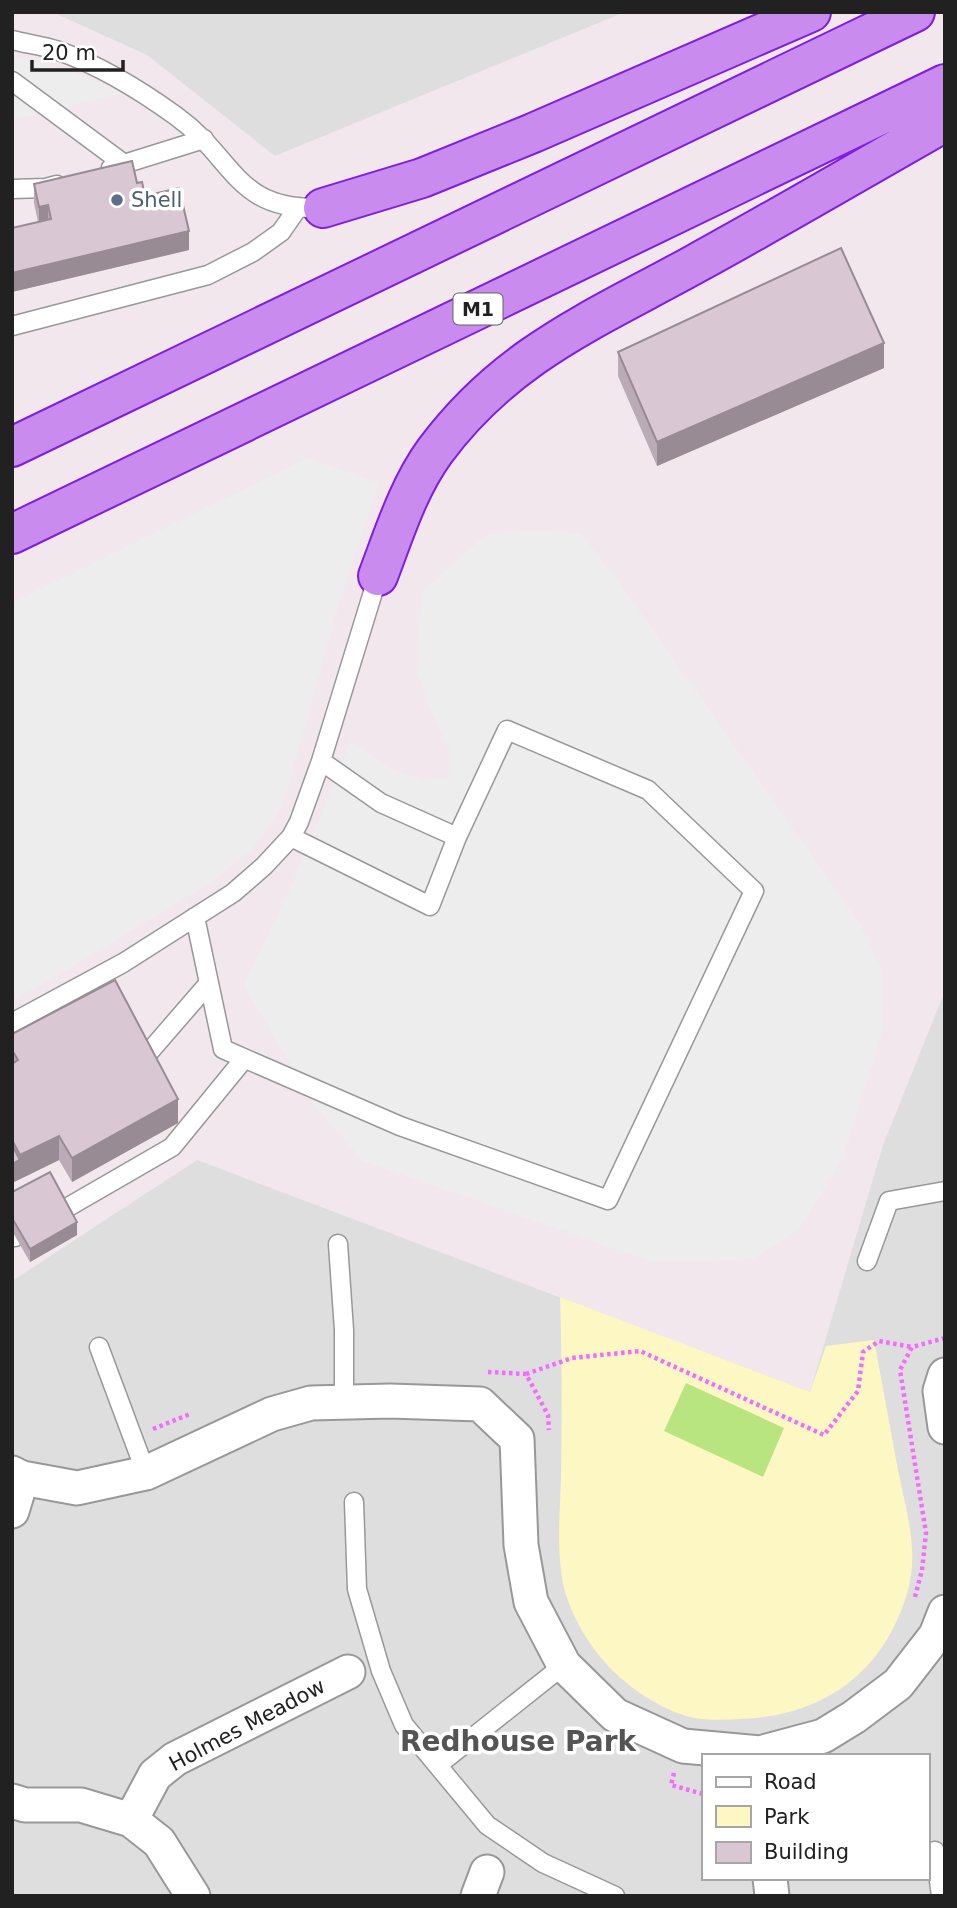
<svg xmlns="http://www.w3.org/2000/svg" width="957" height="1908" viewBox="0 0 957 1908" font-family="'DejaVu Sans',sans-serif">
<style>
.residential{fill:#dfdedf;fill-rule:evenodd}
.park{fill:#fdf7c3}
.pitch{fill:#b9e581}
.parking{fill:#ededed}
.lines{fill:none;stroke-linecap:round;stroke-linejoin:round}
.lane-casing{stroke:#989898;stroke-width:21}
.street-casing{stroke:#989898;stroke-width:37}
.highway-casing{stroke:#7e1de7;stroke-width:42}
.path{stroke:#f46bff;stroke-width:4.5;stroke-dasharray:3.5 3.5;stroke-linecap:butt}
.lane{stroke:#fff;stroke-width:18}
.street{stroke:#fff;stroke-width:33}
.highway{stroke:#c98bed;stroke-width:38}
.wall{fill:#bbabb6}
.shaded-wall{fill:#988b94}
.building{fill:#d9c7d4;stroke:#988b94;stroke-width:2}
.service-dot{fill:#5c6f8a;stroke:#fff;stroke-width:2.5}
.labels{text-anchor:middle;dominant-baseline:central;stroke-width:7;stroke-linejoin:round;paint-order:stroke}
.shield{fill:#fff;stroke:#646464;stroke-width:2}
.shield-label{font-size:19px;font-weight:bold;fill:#212121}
.service-label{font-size:21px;fill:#4e5e75;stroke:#fff;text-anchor:start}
.street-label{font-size:21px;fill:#212121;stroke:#fff}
.district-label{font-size:28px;font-weight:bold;fill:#545454;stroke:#fff}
</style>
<rect width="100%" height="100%" fill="#f2e7ed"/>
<path class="residential" d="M52,12H625L275,156L147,55Z
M945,991V1896H12V1281L197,1160L810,1392L883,1145ZM703,1756H927V1878H703Z"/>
<path class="park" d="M560,1297L810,1392L826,1346L874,1340C882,1383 890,1427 898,1470C906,1510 919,1550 908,1590C885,1672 824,1716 741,1719C722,1720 701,1721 683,1715C629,1696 586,1652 567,1598C555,1563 560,1515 561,1477C562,1417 562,1357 560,1297Z"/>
<path class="pitch" d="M686,1383L784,1428L763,1477L664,1431Z"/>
<path class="parking" d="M12,57L68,70L124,93L12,120Z
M308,458L379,483L336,613L283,805L253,848L213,881L43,984L12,999V603Z
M531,529L581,534L619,582L859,923L881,968L883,1028L843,1158L799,1229L752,1259L656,1263L363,1161L315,1106L244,985L294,880L351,741L385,766L422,780L449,776L452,756L431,710L417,672L418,628L424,590L485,536Z"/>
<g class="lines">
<g class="lane-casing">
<path id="lane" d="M12,40C28,44 44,46 59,51C101,66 140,90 176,116C237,160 234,211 323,208
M12,81L124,164
M111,168L204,139
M12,189L46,188L57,185
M12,326L208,275L253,252L281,232L297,209
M321,761L381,803L457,837
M195,917L223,1049L400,1126L608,1200L754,891L648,790L507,730L457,837L430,906L291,837
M12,1023L123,963L233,893L264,866L291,837L299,822L321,761L378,576
M144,1058L209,983
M63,1210L172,1147L244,1059
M12,1236L15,1237
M338,1244L344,1330V1402
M867,1261L889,1201L945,1191
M99,1347L146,1473
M354,1502L357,1589L381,1671L404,1725L487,1825L543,1863L615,1896
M438,1765L564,1665
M935,1851L941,1896"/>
</g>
<g class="street-casing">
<path id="street" d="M945,1375L940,1391L945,1427
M12,1473L22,1478L77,1488L146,1473L272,1414L311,1403L390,1401L480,1404L517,1439L521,1545L531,1602L564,1665L615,1715L683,1746L760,1753L823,1736L854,1717L898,1684L936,1635L945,1612
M12,1511L22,1478
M12,1801L25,1805H81L131,1820L159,1842L193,1896
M131,1820L155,1775L175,1759L348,1672
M770,1878L772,1896
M478,1896L487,1872"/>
</g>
<g class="highway-casing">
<path id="highway" d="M323,208L422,178L533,133L811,12
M12,447L915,12
M12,534L945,84
M378,576C394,534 408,488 435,451C507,354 594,320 695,264C779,218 862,169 945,122"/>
</g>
<path class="path" d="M488,1372L526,1374L548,1415L549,1430
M526,1374L572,1358L640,1351L824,1435L858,1391L863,1352L879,1341L912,1347
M153,1429L190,1414
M915,1597L922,1570L926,1533L900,1370L912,1347L945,1338
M674,1773L671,1785L703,1794"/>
<use href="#lane" class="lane"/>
<use href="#street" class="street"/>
<use href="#highway" class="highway"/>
</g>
<path class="wall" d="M137,183L145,196L189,250L12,292V228L38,222L34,203V184Z
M618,352L884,368L657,466L618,376Z
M12,1034L178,1123L72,1182L59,1160L12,1183Z
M12,1192L77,1235L30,1262L12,1231Z"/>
<path class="shaded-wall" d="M48,205V224L39,226V207Z
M189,231V250L12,292V273Z
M884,343V368L657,466V442Z
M178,1099V1123L72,1182V1158Z
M59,1136V1160L12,1183V1164L20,1160V1155Z
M77,1222V1235L30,1262V1249Z"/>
<path class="building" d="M132,161L137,183L142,182L145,196L179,188L189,231L12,273V228L51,219L48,205L39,207L34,184Z
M841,248L884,343L657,442L618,352Z
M115,980L178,1099L72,1158L59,1136L20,1155L12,1140V1064L18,1060L12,1050V1034Z
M12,1145L20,1160L12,1164Z
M50,1172L77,1222L30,1249L12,1218V1192Z"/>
<circle class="service-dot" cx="117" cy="200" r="7"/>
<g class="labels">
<rect class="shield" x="453.5" y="293.5" width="49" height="31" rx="5"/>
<g class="shield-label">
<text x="478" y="309">M1</text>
</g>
<g class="service-label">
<text x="131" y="200">Shell</text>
</g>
<g class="street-label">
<text transform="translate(247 1725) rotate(-28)">Holmes Meadow</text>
</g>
<g class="district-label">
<text x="518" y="1741">Redhouse Park</text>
</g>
</g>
<rect width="957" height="1908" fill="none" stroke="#212121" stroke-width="28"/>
<rect x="702" y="1754" width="228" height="126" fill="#ffffff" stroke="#a6a6a6" stroke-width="2"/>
<rect x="716" y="1777" width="35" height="10" fill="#ffffff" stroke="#a6a6a6" stroke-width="2"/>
<text x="764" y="1789" font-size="21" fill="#212121">Road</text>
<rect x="716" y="1806" width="35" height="21" fill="#fdf7c3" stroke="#a6a6a6" stroke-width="2"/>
<text x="764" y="1824" font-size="21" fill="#212121">Park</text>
<rect x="716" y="1842" width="35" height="21" fill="#d9c7d4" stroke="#a6a6a6" stroke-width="2"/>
<text x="764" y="1859" font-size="21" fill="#212121">Building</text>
<path d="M32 60v10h91v-10" fill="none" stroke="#212121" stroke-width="3.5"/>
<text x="42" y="60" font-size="21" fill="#212121" stroke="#ffffff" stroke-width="5" paint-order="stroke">20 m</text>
</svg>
